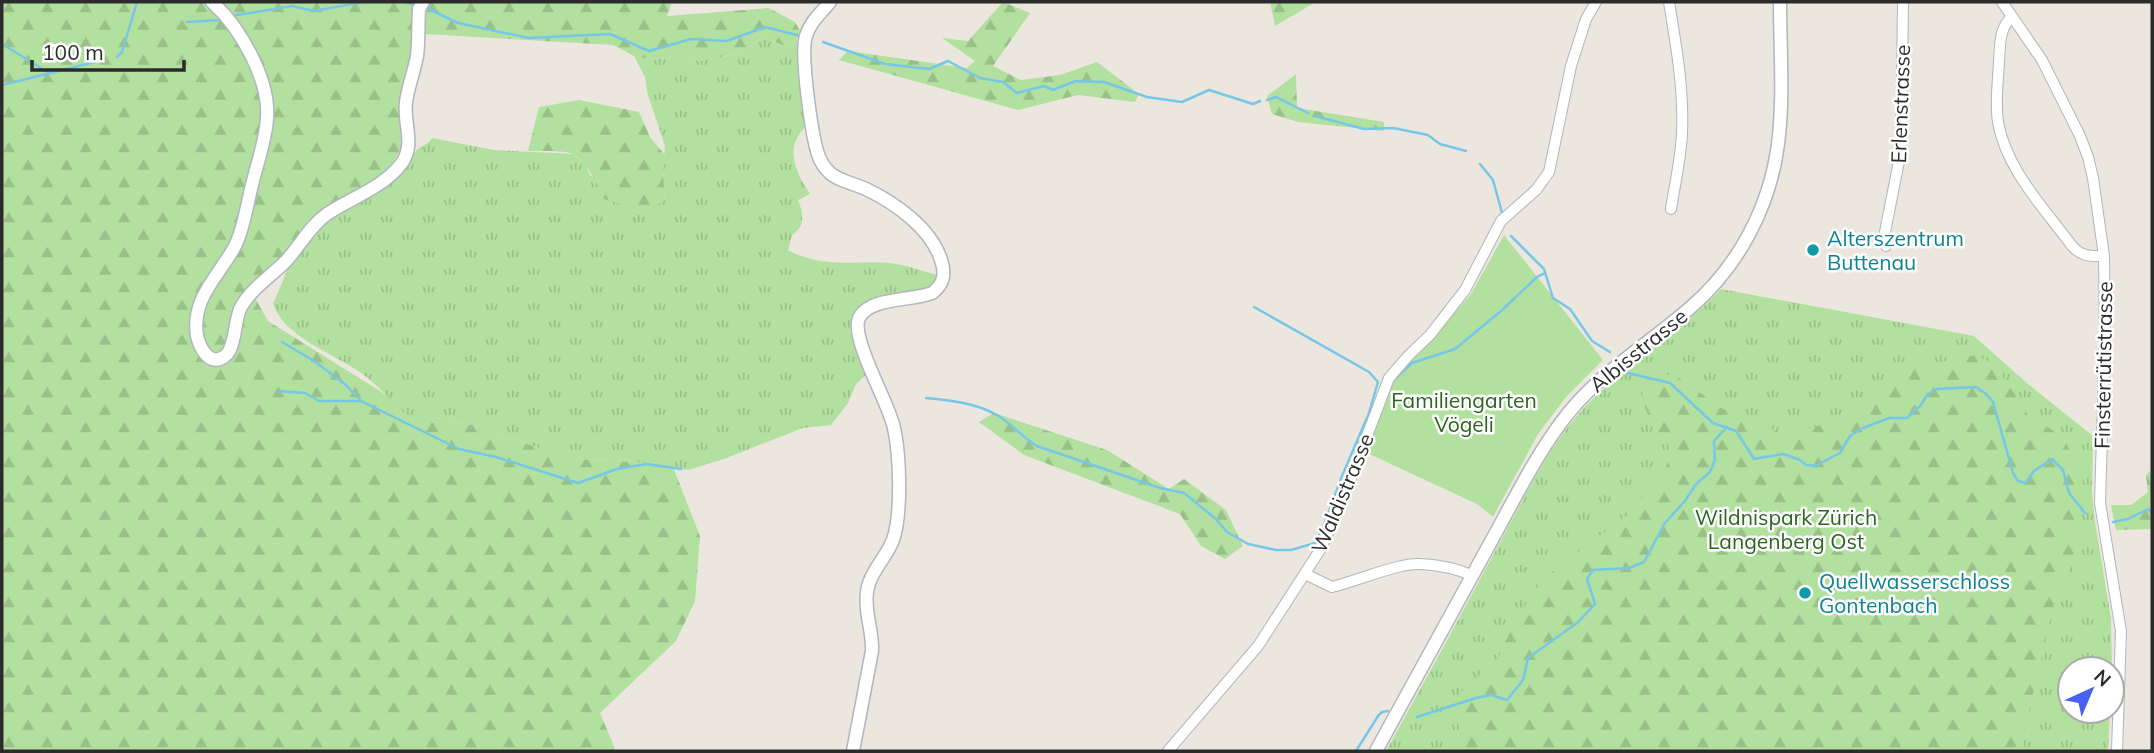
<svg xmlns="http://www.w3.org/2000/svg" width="2154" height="753" viewBox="0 0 2154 753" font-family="Mulish,sans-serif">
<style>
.grass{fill:url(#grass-tufts)}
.forest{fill:url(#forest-firs)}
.garden{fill:#b2e09e}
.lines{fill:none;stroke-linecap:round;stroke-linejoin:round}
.stream{stroke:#77c7e9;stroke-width:2.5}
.minor-casing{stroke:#b2b4be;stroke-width:12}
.tertiary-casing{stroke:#b2b4be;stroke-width:15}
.secondary-casing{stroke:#b2b4be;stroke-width:15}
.minor{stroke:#fff;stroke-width:10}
.tertiary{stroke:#fff;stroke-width:12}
.secondary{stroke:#fff;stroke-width:12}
.culture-dot{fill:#0f9aa8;stroke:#fff;stroke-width:2.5}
.labels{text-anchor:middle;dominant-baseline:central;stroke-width:5;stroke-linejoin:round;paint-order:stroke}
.street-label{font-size:21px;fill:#2b2b2b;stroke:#fff}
.culture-label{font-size:21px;fill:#0d838f;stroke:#fff;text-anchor:start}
.park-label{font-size:21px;fill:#2b661e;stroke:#fff}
</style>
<defs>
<pattern id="grass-tufts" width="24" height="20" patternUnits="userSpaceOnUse" patternTransform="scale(1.75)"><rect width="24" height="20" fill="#b2e09e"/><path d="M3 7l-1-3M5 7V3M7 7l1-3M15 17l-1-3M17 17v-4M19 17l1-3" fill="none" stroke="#99c088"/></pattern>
<pattern id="forest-firs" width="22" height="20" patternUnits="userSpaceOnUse" patternTransform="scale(1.75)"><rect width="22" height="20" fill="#b2e09e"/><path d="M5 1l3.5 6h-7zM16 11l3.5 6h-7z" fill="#99c088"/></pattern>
</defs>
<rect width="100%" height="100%" fill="#ece7de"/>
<path class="grass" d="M762,37L788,47L797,39L806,127C783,147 796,173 810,194L798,200C804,214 805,227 792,235L788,250C819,268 855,261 890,263C906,265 922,271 938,275L933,285L926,290C902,294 844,294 851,332C854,346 862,360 868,373L856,384L848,403L831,425L803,428L724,459L688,470L635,462L587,460L562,456L472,425L431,417L408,418C393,402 378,385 361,373C333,353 284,337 273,304L290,264L322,225L349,207L353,208C366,190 392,183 407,167C410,162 412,156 415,152C420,145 428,146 432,138L494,150L573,154L585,164L590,175L595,178L604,199L617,202L665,200L663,171L665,146L647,92L645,77L634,56L654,60L681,55L699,61L742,53Z
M1721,289L1974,336L2028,384L2093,436L2092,492L2095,522L2111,618L2112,675V669H2070V711H2110L2108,751H1386C1424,683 1461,615 1498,546C1520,506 1540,463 1568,427C1610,372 1674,339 1721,289Z"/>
<path class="forest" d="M2,2H416L413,13L414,41L400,111L402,143L399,152L387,171L317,216L254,296L268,321L388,396L408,417H431L472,425L562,456L587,460L635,462L673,467L700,536L695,601L676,641L600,713L616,751H2Z
M430,2H672L667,16L769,8L795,22L802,34L788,47L762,37L742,53L699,61L681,55L654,60L634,56L613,45L424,34V16Z
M1003,2L1030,13L993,66L1021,80L1060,75L1097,62L1139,94L1135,102L1078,95L1018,110L839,60L848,51L967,68L975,61L942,38L968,41Z
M1270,2H1316L1275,26Z
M1296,74L1297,108L1384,122V131L1298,122L1272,114L1267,96Z
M579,100L639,112L650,137L665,155L663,171L665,200C646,215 625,205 604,199C598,185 587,162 573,154C566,150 538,151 528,151L539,107Z
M1976,355L1989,362L2006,381L2028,415L2063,437L2083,476L2079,528L2071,567L2054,604L2023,737L2025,751H1455L1461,738L1453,700L1499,657L1516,618L1545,577L1630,513L1666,468L1670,447C1655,427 1638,407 1643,382L1657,374L1675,375L1723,409L1783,434L1834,422L1920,366Z
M994,413L1107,450L1169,489L1184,479L1226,510L1243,546L1225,559L1201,546L1180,514L1024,455L979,422Z
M2149,471L2152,474V529L2116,530L2111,505H2131L2148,492L2146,476Z"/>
<path class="garden" d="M1504,235L1603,360L1567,396L1538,434L1493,517L1477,504L1367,453L1394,377L1431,340L1471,294Z"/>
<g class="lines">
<path class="stream" d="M403,2L414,4
M429,9L458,23L529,38L610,34L649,51L691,39L727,41L765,27L797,35
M231,16L292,6L314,11L363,2
M187,22L220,20
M823,42L885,64L929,69L948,61L980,78L1003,82L1017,93L1044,86L1053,90L1076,81L1104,82L1147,97L1182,102L1209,90L1253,104L1260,101
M2,44L49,73
M117,57L122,52L137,2
M2,85L103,60
M1267,100L1276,97L1308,113
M1315,116L1364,129L1393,128L1428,135L1440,144L1466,151
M1480,164L1493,180L1502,213
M1511,236L1544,269L1553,298L1570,309L1592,341L1610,352
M282,342L314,361L346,385L361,401L459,449L496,457L578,483L617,469L647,464L681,469
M1628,373L1670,383L1713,423L1736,431L1754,459L1783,454L1800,460L1806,465L1815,466L1840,453L1850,436L1863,428L1889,418H1907L1921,405L1927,395L1937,389L1976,387L1986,394L1993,402L2013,473L2018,481L2026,483L2034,471L2052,459L2063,470L2069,493L2085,513
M1397,377L1412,363L1455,349L1501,311L1537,277L1545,273
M277,391L305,393L319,401H361
M926,398C949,400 976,403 997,415C1011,423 1022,437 1037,446L1160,488L1184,493L1216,519L1227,532L1248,544L1276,550H1291L1315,543L1322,530L1342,476L1369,413L1378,382L1369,372L1254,307
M2113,522L2128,519L2148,509L2152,513
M1417,717L1476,698L1491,695L1507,700L1523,680L1528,658L1577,623L1595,604L1587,579L1593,570L1629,568L1644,562L1665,523L1685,501L1696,484L1710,472L1715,460L1714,441L1727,427
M1356,751L1378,716L1382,712L1388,711"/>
<g class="minor-casing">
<path id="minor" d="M1669,2C1676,45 1684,89 1682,133C1681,158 1675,183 1671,209
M2002,2L2042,60L2080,136L2088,157L2093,178L2104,256L2105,336L2100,503L2121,631L2117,751
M2012,17C1999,27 2000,47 1999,62C1998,82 1995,102 1998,122C2006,169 2044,208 2072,246C2082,257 2090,256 2104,256
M1886,246L1885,232L1901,151L1903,2
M1305,574L1332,587C1356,581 1378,571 1402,566C1420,561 1456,567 1472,576
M1168,751L1258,646L1320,550L1340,507L1389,378L1409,355L1430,335L1465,290L1501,221L1536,190L1549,172L1571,66L1586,19L1596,2"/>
</g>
<g class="tertiary-casing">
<path id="tertiary" d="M212,2C240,27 270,80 267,118C266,140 257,163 252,185C247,204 244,228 235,246C219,276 191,298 197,336C200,348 210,368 225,356C236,348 234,320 241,307C251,289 271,276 285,262C300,246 309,227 327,214C351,198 384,187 401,164C416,145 403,123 406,102C408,87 414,72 417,56C419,40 418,25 419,9L423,2
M830,2C821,13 810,22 806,36C800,54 812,139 819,157C821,162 824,167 828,171C837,181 853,183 866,189C895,203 931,228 941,260C946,274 944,284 932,293C912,301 869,297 859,318C850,338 889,403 894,428C900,455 902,514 893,540C886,558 869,573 867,592C864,612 873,631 872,651L853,751"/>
</g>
<g class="secondary-casing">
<path id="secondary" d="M1376,751C1414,683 1451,615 1488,547C1511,506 1532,462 1560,424C1595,375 1645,347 1690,308C1738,267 1770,207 1778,144C1784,98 1780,49 1780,2"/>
</g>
<use href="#minor" class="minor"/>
<use href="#tertiary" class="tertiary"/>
<use href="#secondary" class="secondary"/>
</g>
<g class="culture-dot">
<circle cx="1813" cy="250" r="7"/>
<circle cx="1805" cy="593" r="7"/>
</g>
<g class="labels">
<g class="street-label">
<text transform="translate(1900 104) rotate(-88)">Erlenstrasse</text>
<text transform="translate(1638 350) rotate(-39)">Albisstrasse</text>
<text transform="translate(2103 365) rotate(-89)">Finsterrütistrasse</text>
<text transform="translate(1342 493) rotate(-67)">Waldistrasse</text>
</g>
<g class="culture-label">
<text x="1827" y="238">Alterszentrum<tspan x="1827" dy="24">Buttenau</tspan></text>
<text x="1819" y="581">Quellwasserschloss<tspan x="1819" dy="24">Gontenbach</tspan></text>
</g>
<g class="park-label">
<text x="1464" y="400">Familiengarten<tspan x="1464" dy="24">Vögeli</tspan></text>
<text x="1786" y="517">Wildnispark Zürich<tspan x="1786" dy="24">Langenberg Ost</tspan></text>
</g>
</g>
<rect width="2154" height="753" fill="none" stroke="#2b2b2b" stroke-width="7"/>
<g transform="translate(2091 690) rotate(44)"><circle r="33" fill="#ffffff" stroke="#aaaaaa" stroke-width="2"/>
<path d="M0-5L12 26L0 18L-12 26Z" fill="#4761f1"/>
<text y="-10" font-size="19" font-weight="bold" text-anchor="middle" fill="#2b2b2b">N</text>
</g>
<path d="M32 60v10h152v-10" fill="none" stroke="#2b2b2b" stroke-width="3.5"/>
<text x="42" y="60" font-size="21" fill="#2b2b2b" stroke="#ffffff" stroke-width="5" paint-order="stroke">100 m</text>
</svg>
